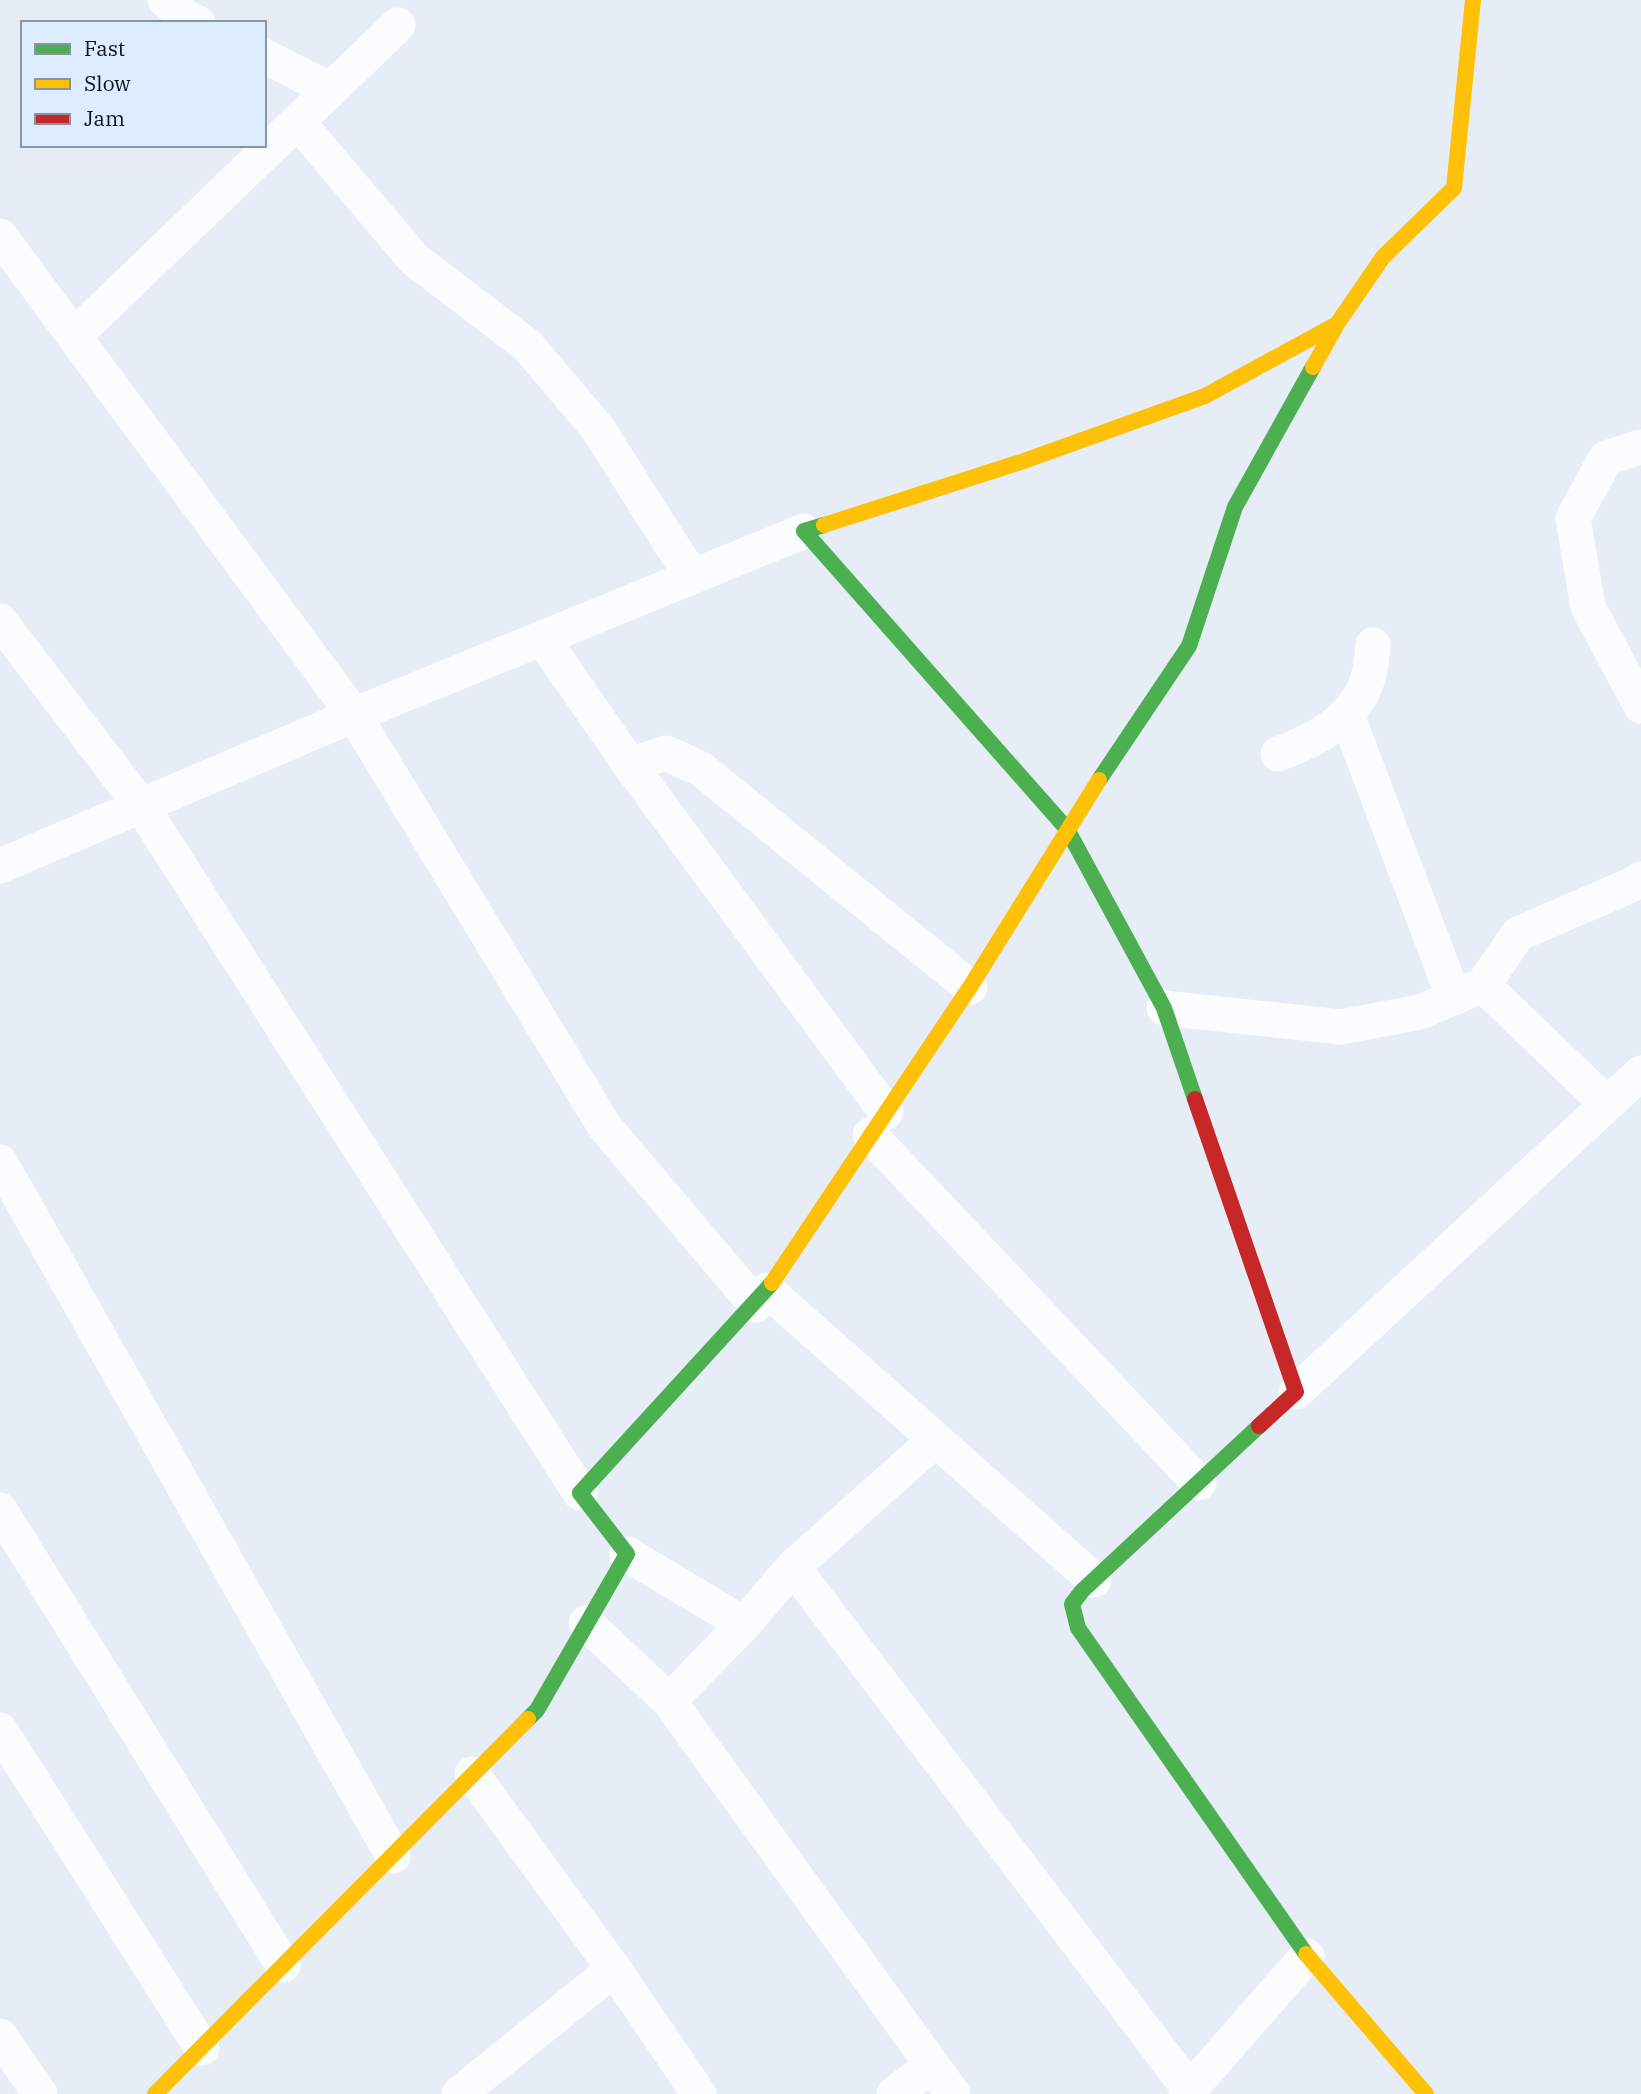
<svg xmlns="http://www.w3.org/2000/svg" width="1641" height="2094" viewBox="0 0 1641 2094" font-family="'IBM Plex Serif',serif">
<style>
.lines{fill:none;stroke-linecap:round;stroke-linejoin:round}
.street{stroke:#fbfcfe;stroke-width:35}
.fast{stroke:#4caf50;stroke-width:16}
.slow{stroke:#ffc107;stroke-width:16}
.jam{stroke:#c62828;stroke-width:16}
</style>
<rect width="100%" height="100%" fill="#e6edf7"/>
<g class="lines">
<path class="street" d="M165,0L186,17L198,23
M264,56L331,90
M298,122L414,259L528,346L598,429L692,577
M0,236L354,715L605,1127L756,1305
M74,336L398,25
M1641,447L1606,458L1573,518L1588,607L1641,706
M0,621L142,807L580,1493
M542,638L630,765L886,1112
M1347,715L1454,998
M1278,754C1316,740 1355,720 1368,678C1371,668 1372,656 1373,645
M630,765L666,753L701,769L970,987
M0,866L354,715L804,531
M1483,985L1607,1104
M1164,1008L1341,1027L1420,1012L1483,985L1518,934L1629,886L1641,879
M870,1135L1199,1483
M0,1162L393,1856
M767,1290L1094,1580
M1296,1392L1641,1073
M0,1510L283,1965
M627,1554L744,1624
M793,1567L1190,2090
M586,1623L669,1701L953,2094
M669,1701L744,1624L793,1567L935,1440
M0,1730L202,2048
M472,1774L614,1969L699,2094
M0,2036L40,2094
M459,2094L614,1969
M894,2094L932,2065
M1186,2094L1307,1956"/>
<path class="fast" d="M824,525L804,531L1067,829L1164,1008L1195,1099
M1099,780L1189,646L1235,507L1313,367
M1259,1426L1082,1591L1072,1604L1078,1628L1306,1954
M528,1719L537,1710L627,1554L580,1493L772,1283"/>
<path class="slow" d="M1313,367L1337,324L1383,257L1454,188L1473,0
M824,525L1021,462L1205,396L1337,324
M772,1283L970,987L1099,780
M1306,1954L1426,2094
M155,2094L528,1719"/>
<path class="jam" d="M1195,1099L1296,1392L1259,1426"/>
</g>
<rect x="21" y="21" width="245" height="126" fill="#deecff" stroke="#8a95a4" stroke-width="2"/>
<rect x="35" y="44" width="35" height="10" fill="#4caf50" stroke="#8a95a4" stroke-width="2"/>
<text x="84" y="56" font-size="21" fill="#0d131b">Fast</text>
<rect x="35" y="79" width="35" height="10" fill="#ffc107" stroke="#8a95a4" stroke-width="2"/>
<text x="84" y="91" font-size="21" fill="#0d131b">Slow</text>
<rect x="35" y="114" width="35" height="10" fill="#c62828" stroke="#8a95a4" stroke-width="2"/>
<text x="84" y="126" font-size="21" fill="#0d131b">Jam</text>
</svg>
